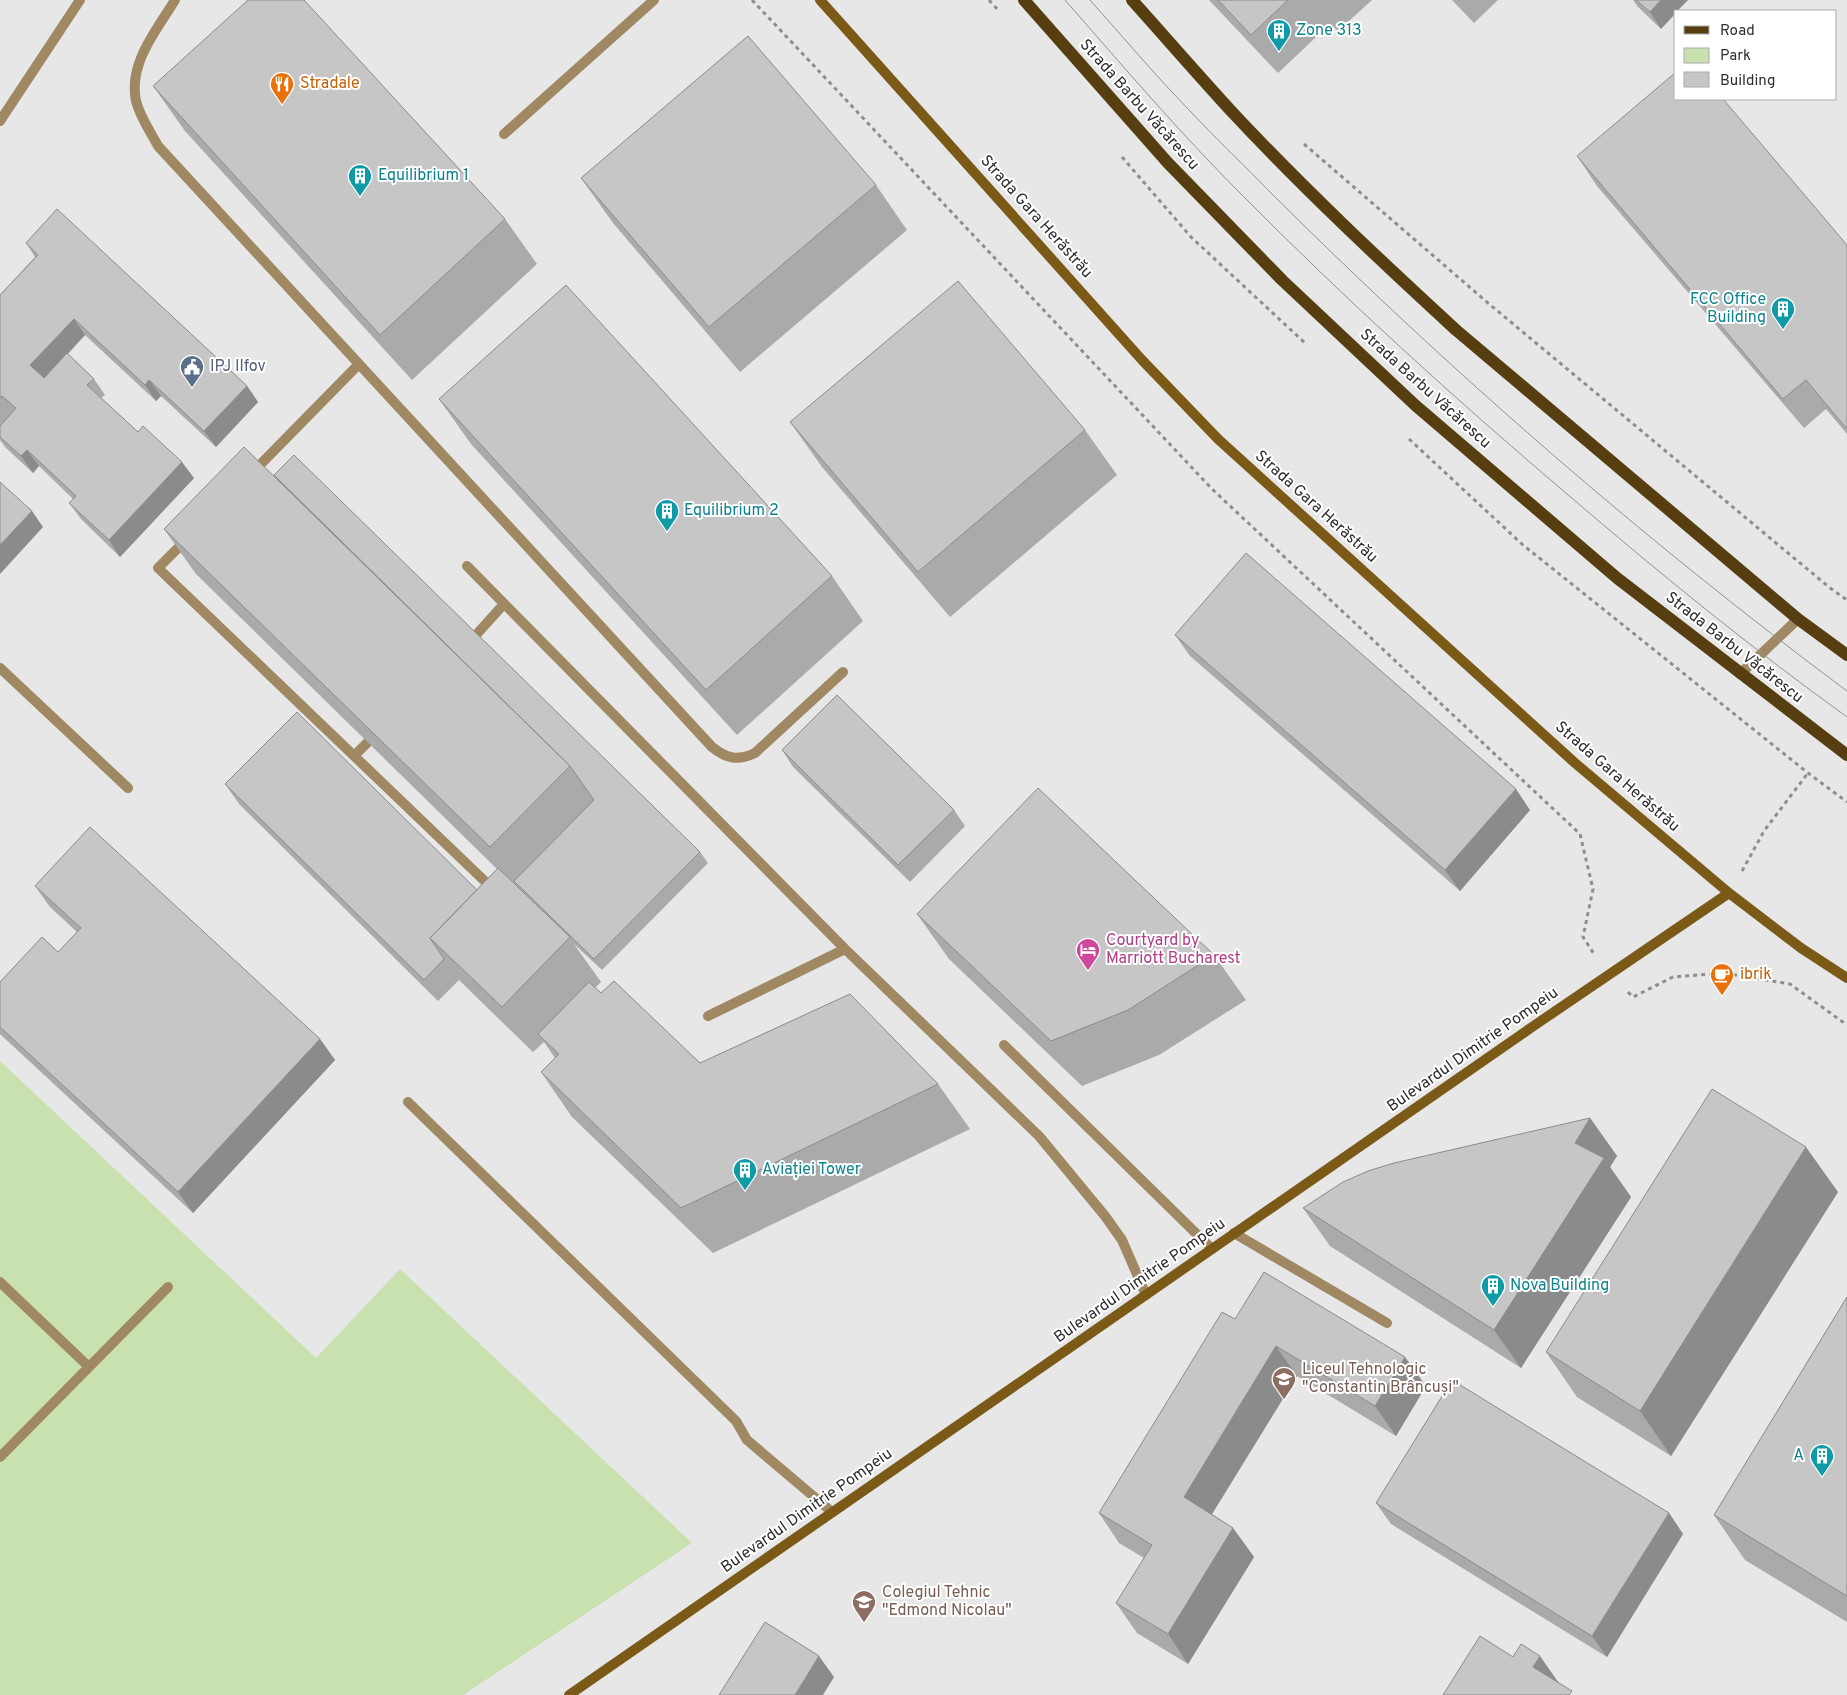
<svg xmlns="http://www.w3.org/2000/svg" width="1847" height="1695" viewBox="0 0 1847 1695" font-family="Overpass,sans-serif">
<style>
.green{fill:#c8e1af}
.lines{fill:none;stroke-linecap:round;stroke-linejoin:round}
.path{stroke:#8e8e8f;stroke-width:3;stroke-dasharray:4 4;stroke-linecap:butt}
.lane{stroke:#9f8862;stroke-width:10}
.secondary{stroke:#7b5a18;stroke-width:10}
.primary{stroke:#563e11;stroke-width:12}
.tram{stroke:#929293;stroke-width:1}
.wall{fill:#aaaaab}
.shaded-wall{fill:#8b8b8b}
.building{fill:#c6c6c7;stroke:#8b8b8b}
.labels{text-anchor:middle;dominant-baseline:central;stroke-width:4;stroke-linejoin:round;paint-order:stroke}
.culture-label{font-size:16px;fill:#0d838f;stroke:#fff;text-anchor:start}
.food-label{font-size:16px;fill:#c56008;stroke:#fff;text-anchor:start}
.street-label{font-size:16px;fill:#2d2d2e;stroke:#fff}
.service-label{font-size:16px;fill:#4e5e75;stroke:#fff;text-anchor:start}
.hotel-label{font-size:16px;fill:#b23c85;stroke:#fff;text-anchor:start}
.education-label{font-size:16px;fill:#785e54;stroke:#fff;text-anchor:start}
</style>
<rect width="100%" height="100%" fill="#e7e7e8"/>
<path class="green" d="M0,1061L316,1358L400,1269L692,1543L463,1695H0Z"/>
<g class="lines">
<path class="path" d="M752,0L1212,489L1580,834L1593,889L1583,937L1594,954
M989,0L999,11
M1304,144L1488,303L1830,588L1847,600
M1122,157L1191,237L1305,343
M1409,439L1523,545L1808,773L1847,802
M1742,871L1764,831L1808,773
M1628,992L1633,997L1673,977L1724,973L1790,984L1847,1025"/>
<path class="lane" d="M175,0C157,30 128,63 136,101C140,117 150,131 158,146L712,747C727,759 738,761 755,753L843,672
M0,121L80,0
M504,134L654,0
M253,472L359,364
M187,539L158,568L494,890
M467,566L845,949L1039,1136L1105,1216L1122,1240L1146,1295
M475,636L504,604
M0,668L128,788
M1740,674L1798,619
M354,756L368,742
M708,1016L845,949
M1004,1045L1212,1249
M408,1102L736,1421L747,1440L832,1512
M1234,1233L1387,1323
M0,1282L89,1367
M0,1457L168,1287"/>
<path class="secondary" d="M820,0L1142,360L1218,439L1575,763L1729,893L1801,948L1847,978
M569,1695L1535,1025L1729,893"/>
<path class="primary" d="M1024,0L1168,163L1282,280L1415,405L1617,578L1847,755
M1132,0C1166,38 1199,76 1233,113C1304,189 1380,260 1456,330L1798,619L1847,655"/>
<path class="tram" d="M1065,0C1122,65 1179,132 1241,194C1345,299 1454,398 1567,494C1658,572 1750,647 1847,717
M1090,0C1123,37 1155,75 1190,111C1217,140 1246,167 1273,195C1453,374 1644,540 1847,691"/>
</g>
<path class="wall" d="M1209,0H1372L1338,31L1330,24L1278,73Z
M1452,0H1498L1474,23Z
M1633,0H1688L1677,11H1676L1661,29L1638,7Z
M153,86L505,219L537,264L412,380L185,131Z
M1577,156L1847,245V434L1826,409L1804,428L1597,186Z
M581,178L876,185L907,230L740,372L613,223Z
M26,243L247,386L258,402L216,447L161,396L156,401L85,335L68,354L94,379L105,395L101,398L138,432L194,478L120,557L81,519L69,503L73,499L39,466L33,473L6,448L0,440V295L35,257Z
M439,399L832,576L863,621L737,735L471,444Z
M790,422L1085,430L1117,475L950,617L822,467Z
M274,475L700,852L708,863L602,970L574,944L601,982L595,988L601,993L700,1063L938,1084L970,1129L713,1253L572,1117L541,1072L555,1058L544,1042L533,1052L462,983L459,980L438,1001L240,805L225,784L477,890L497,869L196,574L164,529Z
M1175,635L1530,810L1460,891L1190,656Z
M782,750L954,810L965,826L910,882L793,767Z
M35,886L320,1039L335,1060L193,1213L0,1034V982L58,952L77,932L50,907Z
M917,914L1214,955L1246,1000L1159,1055L1082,1086L949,959Z
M1590,1118L1617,1156L1610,1167L1631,1197L1521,1368L1330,1246L1303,1208Z
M1838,1192L1671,1456L1577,1397L1546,1352Z
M1847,1297V1622L1745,1560L1714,1515Z
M1235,1319L1426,1386L1396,1436L1297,1376L1212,1514L1233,1528L1254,1557L1188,1664L1137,1633L1116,1603L1144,1558L1119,1543L1099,1513Z
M1376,1503L1669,1513L1683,1534L1607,1657L1391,1524Z"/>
<path class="shaded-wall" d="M1661,0H1688L1677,11H1676V13L1661,29L1650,12Z
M74,319L85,335L42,381L30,365Z
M149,380L161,396L156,401L145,385Z
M247,386L258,402L216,447L204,431Z
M27,450L39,466L33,473L21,456Z
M182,462L194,478L120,557L109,540Z
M32,511L43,527L0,574V545Z
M1516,789L1530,810L1460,891L1445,870Z
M320,1039L335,1060L193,1213L178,1192Z
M1590,1118L1617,1156L1610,1167L1631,1197L1521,1368L1494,1330L1575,1143Z
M1806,1147L1838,1192L1671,1456L1640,1411Z
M1276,1346L1297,1376L1204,1527L1184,1497Z
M1405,1357L1426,1386L1396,1436L1375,1406Z
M1669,1513L1683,1534L1607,1657L1592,1636Z
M1233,1528L1254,1557L1188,1664L1168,1634Z
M819,1656L834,1677L823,1695H795Z
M1540,1656L1561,1686L1533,1667Z"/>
<path class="building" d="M248,0H304L505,219L380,335L153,86Z
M1218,0H1288L1251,35Z
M1636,0H1661L1650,12Z
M748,36L876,185L709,327L581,178Z
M1676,72V99H1723L1847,245V429L1806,380L1783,399L1577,156Z
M57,209L247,386L204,431L149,380L145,385L74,319L30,365L44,378L67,353L94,379L87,385L138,432L143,426L182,462L109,540L69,503L76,496L27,450L21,456L0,437V426L16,408L2,396L0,398V295L38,255L26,243Z
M958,281L1085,430L918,572L790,422Z
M566,285L832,576L706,690L439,399Z
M244,447L570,766L490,847L164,529Z
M294,455L700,852L594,959L514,881L594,800L570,766L274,475Z
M0,482L32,511L0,545Z
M1246,553L1516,789L1445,870L1175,635Z
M837,695L954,810L898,865L782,750Z
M297,712L477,890L430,938L444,959L424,980L225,784Z
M1038,788L1214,955L1128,1010L1051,1041L917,914Z
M90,827L320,1039L178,1192L0,1027V982L42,937L58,952L81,928L35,886Z
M498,868L570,937L502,1007L430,938Z
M614,981L700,1063L850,994L938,1084L681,1208L541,1072L559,1054L538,1034L589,982L601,993Z
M1712,1089L1806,1147L1640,1411L1546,1352Z
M1590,1118L1575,1143L1604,1158L1494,1330L1303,1208L1343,1182L1368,1171L1394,1163Z
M1264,1272L1405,1357L1375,1406L1276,1346L1184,1497L1233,1528L1168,1634L1116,1603L1152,1545L1099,1513L1222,1312L1235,1319Z
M1847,1297V1596L1714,1515Z
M1452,1380L1669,1513L1592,1636L1376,1503Z
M765,1622L819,1656L795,1695H719Z
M1480,1636L1513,1657L1521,1644L1540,1656L1533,1667L1572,1691L1569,1695H1443Z"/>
<defs>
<g id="building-pin" transform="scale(1.25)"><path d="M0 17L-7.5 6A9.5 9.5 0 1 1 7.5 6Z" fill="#0f9aa8" stroke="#fff"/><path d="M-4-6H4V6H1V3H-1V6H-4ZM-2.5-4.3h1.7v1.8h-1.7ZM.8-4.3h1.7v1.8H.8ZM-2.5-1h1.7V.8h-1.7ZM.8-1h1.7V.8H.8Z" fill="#fff"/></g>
<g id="restaurant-pin" transform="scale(1.25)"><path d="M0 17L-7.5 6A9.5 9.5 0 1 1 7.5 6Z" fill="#e8710a" stroke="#fff"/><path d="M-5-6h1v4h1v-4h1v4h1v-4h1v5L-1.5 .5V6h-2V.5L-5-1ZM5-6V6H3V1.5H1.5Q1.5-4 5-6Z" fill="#fff"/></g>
<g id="civic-pin" transform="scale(1.25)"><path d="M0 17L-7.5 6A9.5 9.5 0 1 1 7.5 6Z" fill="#5c6f8a" stroke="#fff"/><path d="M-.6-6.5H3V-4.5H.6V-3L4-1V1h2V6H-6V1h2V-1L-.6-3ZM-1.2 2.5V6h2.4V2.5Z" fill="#fff"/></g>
<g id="hotel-pin" transform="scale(1.25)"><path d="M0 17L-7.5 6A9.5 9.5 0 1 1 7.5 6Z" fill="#d1479c" stroke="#fff"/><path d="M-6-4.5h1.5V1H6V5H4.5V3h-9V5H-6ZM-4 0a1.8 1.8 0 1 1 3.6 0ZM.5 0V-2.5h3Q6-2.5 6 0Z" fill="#fff"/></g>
<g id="cafe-pin" transform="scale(1.25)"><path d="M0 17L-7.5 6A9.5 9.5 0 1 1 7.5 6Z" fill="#e8710a" stroke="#fff"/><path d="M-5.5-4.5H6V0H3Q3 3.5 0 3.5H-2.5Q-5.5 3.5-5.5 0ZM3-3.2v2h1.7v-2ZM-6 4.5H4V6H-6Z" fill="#fff"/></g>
<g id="school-pin" transform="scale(1.25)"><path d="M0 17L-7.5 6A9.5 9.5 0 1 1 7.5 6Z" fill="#8d6e63" stroke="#fff"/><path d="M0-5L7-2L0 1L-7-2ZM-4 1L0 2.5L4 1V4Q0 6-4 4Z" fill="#fff"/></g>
</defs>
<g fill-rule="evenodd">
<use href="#building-pin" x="1279" y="31"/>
<use href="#restaurant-pin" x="282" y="84"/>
<use href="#building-pin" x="360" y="176"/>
<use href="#building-pin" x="1783" y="309"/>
<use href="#civic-pin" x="192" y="367"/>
<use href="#building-pin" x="667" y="511"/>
<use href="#hotel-pin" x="1088" y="950"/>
<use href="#cafe-pin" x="1722" y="975"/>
<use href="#building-pin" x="745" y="1170"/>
<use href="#building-pin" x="1493" y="1286"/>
<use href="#school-pin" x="1284" y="1379"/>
<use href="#building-pin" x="1822" y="1456"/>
<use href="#school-pin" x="864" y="1602"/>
</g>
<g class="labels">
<g class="culture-label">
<text x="1296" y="31">Zone 313</text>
<text x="378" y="176">Equilibrium 1</text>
<text x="1766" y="300" text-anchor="end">FCC Office<tspan x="1766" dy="18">Building</tspan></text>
<text x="684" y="511">Equilibrium 2</text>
<text x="762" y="1170">Aviației Tower</text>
<text x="1510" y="1286">Nova Building</text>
<text x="1804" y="1456" text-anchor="end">A</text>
</g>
<g class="food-label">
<text x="300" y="84">Stradale</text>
<text x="1740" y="975">ibrik</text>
</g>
<g class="street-label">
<text transform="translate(1139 105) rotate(48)">Strada Barbu Văcărescu</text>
<text transform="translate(1036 217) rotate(48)">Strada Gara Herăstrău</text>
<text transform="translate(1425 389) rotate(42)">Strada Barbu Văcărescu</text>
<text transform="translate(1316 507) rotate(42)">Strada Gara Herăstrău</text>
<text transform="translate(1734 648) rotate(38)">Strada Barbu Văcărescu</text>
<text transform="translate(1617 777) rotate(41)">Strada Gara Herăstrău</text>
<text transform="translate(1473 1050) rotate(-35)">Bulevardul Dimitrie Pompeiu</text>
<text transform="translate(1140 1281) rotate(-35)">Bulevardul Dimitrie Pompeiu</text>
<text transform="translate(807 1511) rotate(-35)">Bulevardul Dimitrie Pompeiu</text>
</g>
<g class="service-label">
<text x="210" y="367">IPJ Ilfov</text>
</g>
<g class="hotel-label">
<text x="1106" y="941">Courtyard by<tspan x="1106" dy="18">Marriott Bucharest</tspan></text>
</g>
<g class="education-label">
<text x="1302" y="1370">Liceul Tehnologic<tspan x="1302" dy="18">"Constantin Brâncuși"</tspan></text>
<text x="882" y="1593">Colegiul Tehnic<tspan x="882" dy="18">"Edmond Nicolau"</tspan></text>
</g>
</g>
<rect x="1674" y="10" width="162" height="90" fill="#ffffff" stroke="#ababab"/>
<rect x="1684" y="26" width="25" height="8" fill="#563e11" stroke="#ababab"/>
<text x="1720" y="35" font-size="15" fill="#2d2d2e">Road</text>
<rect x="1684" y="48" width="25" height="15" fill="#c8e1af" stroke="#ababab"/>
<text x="1720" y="60" font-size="15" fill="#2d2d2e">Park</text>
<rect x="1684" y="72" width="25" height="15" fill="#c6c6c7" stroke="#ababab"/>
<text x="1720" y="85" font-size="15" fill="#2d2d2e">Building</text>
</svg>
